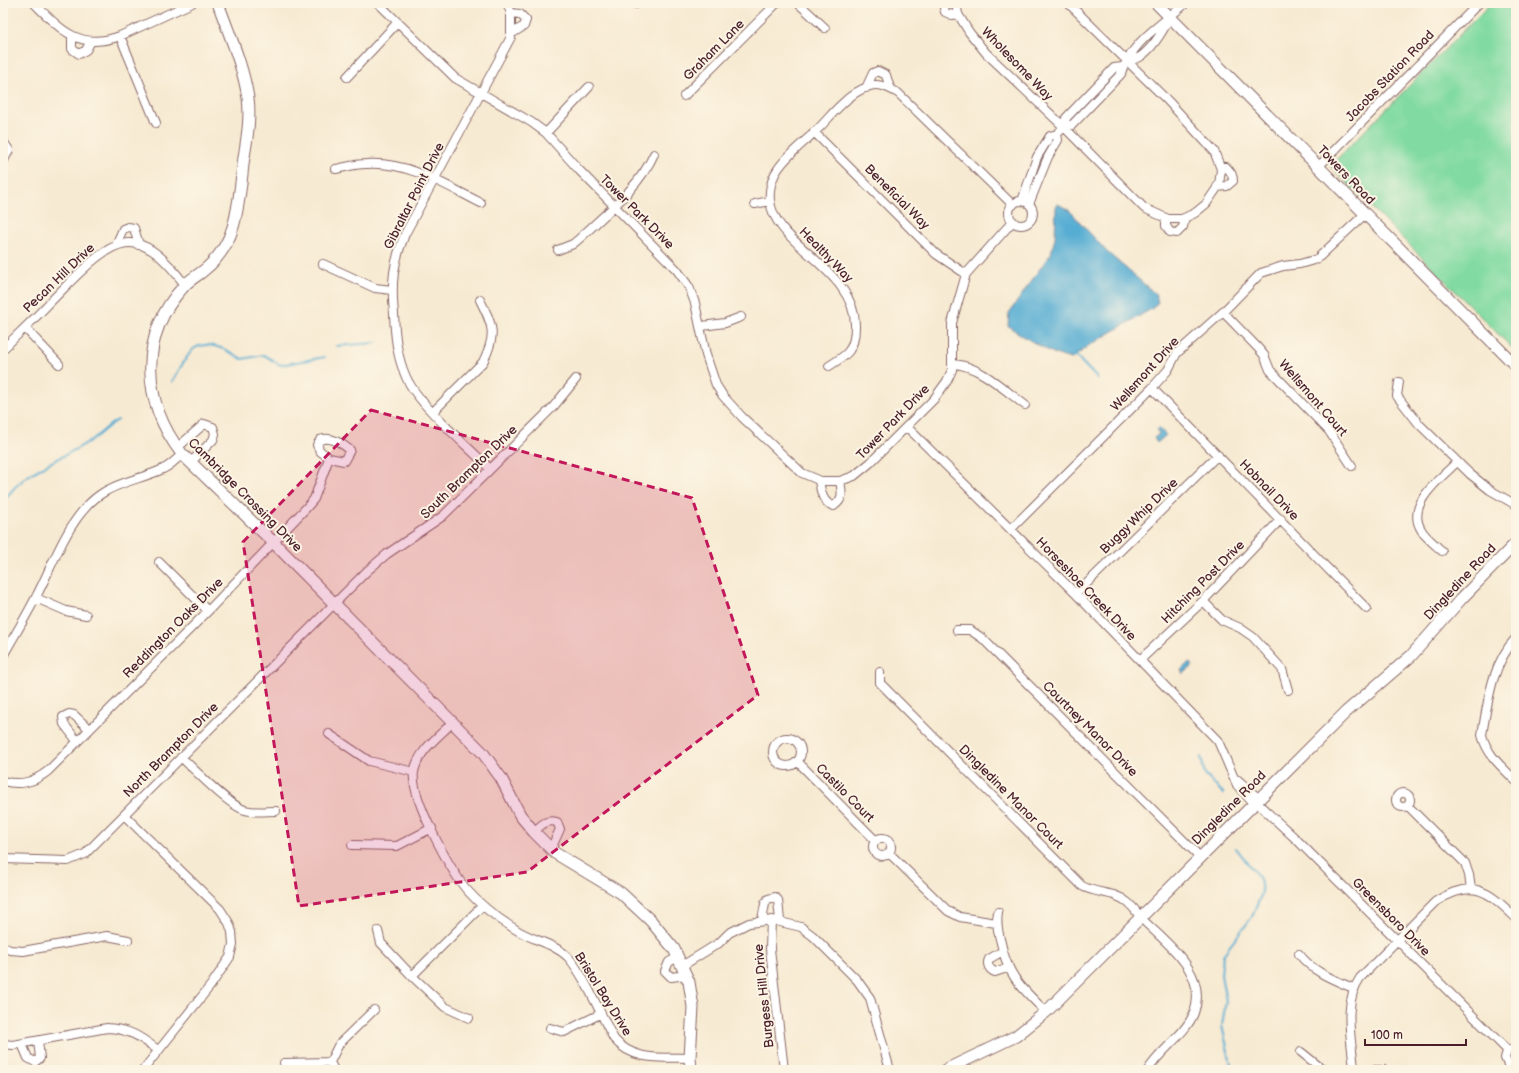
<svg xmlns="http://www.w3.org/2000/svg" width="1519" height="1073" viewBox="0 0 1519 1073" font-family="'Balsamiq Sans',sans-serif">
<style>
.green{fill:#80daa1;stroke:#657c66}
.water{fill:#57add3;stroke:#50667f}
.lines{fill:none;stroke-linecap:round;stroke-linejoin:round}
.stream{stroke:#57add3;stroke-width:2}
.street-casing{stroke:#876665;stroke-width:10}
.secondary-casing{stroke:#876665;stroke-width:13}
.street{stroke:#fff;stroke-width:8}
.secondary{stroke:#fff;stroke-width:11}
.marked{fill:#c2185b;fill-opacity:0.2;stroke:#c2185b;stroke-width:3;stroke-dasharray:8 5;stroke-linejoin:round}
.labels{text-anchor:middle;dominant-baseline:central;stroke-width:4;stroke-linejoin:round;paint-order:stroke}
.street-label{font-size:13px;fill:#4a1f2b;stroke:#fcf5e5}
</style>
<rect width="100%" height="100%" fill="#fcf5e5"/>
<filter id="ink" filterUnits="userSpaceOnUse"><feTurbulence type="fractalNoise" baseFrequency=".025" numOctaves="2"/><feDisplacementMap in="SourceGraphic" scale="8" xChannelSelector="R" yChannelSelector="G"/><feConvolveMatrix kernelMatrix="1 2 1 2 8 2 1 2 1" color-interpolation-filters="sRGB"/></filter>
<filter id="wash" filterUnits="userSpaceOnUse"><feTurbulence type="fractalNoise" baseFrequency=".012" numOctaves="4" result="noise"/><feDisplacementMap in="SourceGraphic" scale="16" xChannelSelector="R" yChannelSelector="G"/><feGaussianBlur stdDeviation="0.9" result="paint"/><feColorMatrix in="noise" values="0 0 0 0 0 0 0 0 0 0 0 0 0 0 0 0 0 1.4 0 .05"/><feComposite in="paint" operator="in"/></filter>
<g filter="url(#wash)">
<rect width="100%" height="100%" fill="#f7ead2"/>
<path class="green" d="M1491,3H1516V352L1330,166Z"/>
<path class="water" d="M1058,204L1069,210L1107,252L1151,290L1156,295L1158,302L1153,308L1088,346L1072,359C1053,356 1024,337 1008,326L1009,313L1051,253L1055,238L1056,207Z
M1159,428L1166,435L1157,443L1154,438L1159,434L1157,430Z
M1190,662L1192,667L1183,674L1181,670L1188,663Z"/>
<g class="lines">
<path class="stream" d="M336,346L376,343
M1076,356L1098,379
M172,382C177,374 188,352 195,348C209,339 231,352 242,359L264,355L280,365L325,357
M3,503C23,468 64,460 94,438C103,432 108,425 118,420
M1201,757L1205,775L1224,794
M1231,1070V1064L1222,1026L1226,1001L1221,975L1223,955L1252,917L1262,893L1260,879L1236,848"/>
</g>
</g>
<g filter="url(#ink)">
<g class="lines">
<g class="street-casing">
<path id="street" d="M34,3C61,30 79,51 120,36L192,3
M378,3L455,78L531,122L546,133L579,170L677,270L689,287L695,303L706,355L716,385L723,396L742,417L802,473L821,481H840L854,476L870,463L934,399L947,381L952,370V323L966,274L1013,221
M798,3L825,28
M943,3L945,12L952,15L958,14
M956,3L958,14L969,32L986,53L1064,127L1144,208L1168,219H1182L1195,213L1206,204L1219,185L1221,169L1214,151L1168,101L1068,3
M636,4V3
M511,13L520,14L526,20L524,26L511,34
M120,36L156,123
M72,37V49L79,54L86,50L91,41
M1127,61C1140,36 1165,22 1186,3
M347,77L397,23
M866,88L873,73L878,71L886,75L890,88
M684,96L777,3
M1064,127L1066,118L1114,68L1122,67
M814,132L936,254L966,274
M546,133L589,87
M3,141L9,150L3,162
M1319,166L1479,3
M336,169C346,167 356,164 366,164C408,161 445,185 481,203
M1217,187L1227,186L1233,181C1233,175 1231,172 1226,167H1221
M1022,201L1037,157L1050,136L1057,134
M1009 213a12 12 0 1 1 24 0a12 12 0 1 1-24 0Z
M755,204L770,201
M1029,204L1048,157L1058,140L1057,134L1064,127L1072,125L1121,74C1122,69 1122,67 1126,63C1129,59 1135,60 1140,57C1153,48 1163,31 1170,17
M1166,219V226L1170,232L1177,233L1183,227L1185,218
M116,245L123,229L128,227L134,228L139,245
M558,250L573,244L580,238C607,212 639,188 654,154
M323,264L375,288L392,290
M1223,312L1258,348L1264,355L1270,370L1329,431L1352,466
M702,326L725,323L741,317
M25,328L59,364
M3,349C24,329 45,308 65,287C114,238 137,220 185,285
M953,364C979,365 1004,390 1025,405
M829,366C847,355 855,350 855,327C857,270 773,245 770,200C769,192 771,181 775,174C783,158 806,141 819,128C827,120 834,111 842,104C849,97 860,89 870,86C880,83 889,88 898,93L1013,205
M1399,382L1397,396L1419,424L1470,474L1490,490L1516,505
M1152,388L1367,609
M433,412L483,362C497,334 493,326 480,300
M907,427L1076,594L1218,741L1237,785L1253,803
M177,448L204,424L213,427L215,434L213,440L191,462
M490,469C467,445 419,406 406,377C397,357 395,336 394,314C391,283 393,263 405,234L511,37V13L507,3
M819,481C821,491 822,503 834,506C844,499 842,492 840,481
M1011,529L1152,388L1168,370L1177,353L1223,312L1261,273L1283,266L1300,264L1317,259L1365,214
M1442,551C1436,545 1426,538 1422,531C1404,505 1441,478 1457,462
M159,562L208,611
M1076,594L1218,455
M36,598L66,611L86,615
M1203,601L1222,620L1240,628L1253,637L1282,669L1288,690
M957,630H970L982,638L1200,857
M1516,638C1492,664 1488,700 1482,735C1487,755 1502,767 1516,781
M3,656C14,636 26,617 36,597C53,565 69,515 101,494C120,481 142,479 163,469C170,466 176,460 182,454
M1140,660L1203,601L1281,519
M880,672V683L1082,886C1096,894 1114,891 1127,902C1134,907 1139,916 1145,922C1170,946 1208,974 1194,1013C1186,1034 1160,1050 1148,1070
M452,723C438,737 418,751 414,772C410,797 450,869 466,889C480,905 497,918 515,929C531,940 554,943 568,957C585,976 601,1016 614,1039C634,1062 662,1057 690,1058
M329,734L369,761L414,772
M773 752a14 14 0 1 1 28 0a14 14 0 1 1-28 0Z
M77,741L64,724L63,717L69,714L74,715L89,729
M181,757C195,770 228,805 245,810C255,813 266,811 276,811
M797,761L876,841
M1238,780L1258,798
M3,781C21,786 34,782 48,771L208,611L308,506L314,499L329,458L320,451L317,445L320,440C330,436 342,443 350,450L344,461L329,458
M1396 800a7 7 0 1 1 14 0a7 7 0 1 1-14 0Z
M1255,801L1297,840L1508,1051
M1408,806L1465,863L1469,875L1471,889
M124,815L220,909L229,923L232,932L233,944L230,957L211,985L143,1070
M534,832C541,825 546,819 557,822L560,829L551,849
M873 847a9 9 0 1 1 18 0a9 9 0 1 1-18 0Z
M352,845L397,846L432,828
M889,853L948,911L960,917L996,923
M3,859L68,861L85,854L367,571L387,554L443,516L554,406L576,379
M998,912C996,923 998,932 1001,943C1008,977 1022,988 1046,1012
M762,920L765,904L768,899L775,897L778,900L780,921
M771,920L770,949L784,1070
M378,931L381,943L412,976L445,1007L469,1018
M3,947L10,950L23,951L107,936L128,940
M1003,951L989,959C986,965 990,970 995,972L1007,968
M1299,954C1313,972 1332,979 1353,988
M678,957L669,962L665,971L671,977L687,975
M682,966L719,943L729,933L749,923L772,920L801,927L813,936L857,980L870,998L890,1070
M412,976L482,906
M550,1028L564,1032L600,1014
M3,1044L13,1045L107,1028C130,1029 140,1037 158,1050
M22,1044L28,1058L35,1062L40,1058L38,1041
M1516,1048L1507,1051L1505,1058L1509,1067L1516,1068
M1301,1052L1321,1068L1333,1070
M330,1062L339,1044L374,1010
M330,1062L334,1070
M284,1063L330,1062
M1336,1070H1384
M1354,1070C1352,1040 1342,1004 1360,978L1435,902C1473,878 1487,890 1516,918"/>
</g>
<g class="secondary-casing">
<path id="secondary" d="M218,3C229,34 243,65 248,98C251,120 246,143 243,164C241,185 239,207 233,227C228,244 217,260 203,271C197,276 189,280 184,286C138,336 142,402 182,454L273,542L483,753L501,778L520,815L534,832L555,853L621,893L651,921L674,949L689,982L693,1007L690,1058L691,1070
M1156,3L1516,366
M945,1070L1016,1036L1046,1012L1346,712L1411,656L1461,599L1516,543"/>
</g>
<use href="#street" class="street"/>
<use href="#secondary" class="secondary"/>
</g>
</g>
<path class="marked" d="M371,410L692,498L758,695L527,872L299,906L243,542Z"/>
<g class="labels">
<g class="street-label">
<text transform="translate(714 50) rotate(-45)">Graham Lane</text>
<text transform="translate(1017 64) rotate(46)">Wholesome Way</text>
<text transform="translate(1390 76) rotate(-46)">Jacobs Station Road</text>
<text transform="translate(1346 175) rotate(46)">Towers Road</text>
<text transform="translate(414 196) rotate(-63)">Gibraltar Point Drive</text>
<text transform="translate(897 197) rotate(45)">Beneficial Way</text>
<text transform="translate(637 212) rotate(45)">Tower Park Drive</text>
<text transform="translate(826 255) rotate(46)">Healthy Way</text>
<text transform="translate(59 278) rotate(-44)">Pecan Hill Drive</text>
<text transform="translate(1145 374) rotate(-48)">Wellsmont Drive</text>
<text transform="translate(1313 398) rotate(49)">Wellsmont Court</text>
<text transform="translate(893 422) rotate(-46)">Tower Park Drive</text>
<text transform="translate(469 472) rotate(-44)">South Brampton Drive</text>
<text transform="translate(1269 490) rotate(46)">Hobnail Drive</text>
<text transform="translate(245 495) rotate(45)">Cambridge Crossing Drive</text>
<text transform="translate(1139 516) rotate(-44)">Buggy Whip Drive</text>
<text transform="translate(1203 582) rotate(-45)">Hitching Post Drive</text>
<text transform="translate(1460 582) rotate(-47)">Dingledine Road</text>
<text transform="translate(1086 589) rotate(46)">Horseshoe Creek Drive</text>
<text transform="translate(173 628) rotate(-45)">Reddington Oaks Drive</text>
<text transform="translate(1090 729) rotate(45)">Courtney Manor Drive</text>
<text transform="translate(171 750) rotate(-45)">North Brampton Drive</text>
<text transform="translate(845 793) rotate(45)">Castilo Court</text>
<text transform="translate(1011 797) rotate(45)">Dingledine Manor Court</text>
<text transform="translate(1229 808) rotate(-45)">Dingledine Road</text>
<text transform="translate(1391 917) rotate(45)">Greensboro Drive</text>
<text transform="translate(603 994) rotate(58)">Bristol Bay Drive</text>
<text transform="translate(764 996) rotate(-96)">Burgess Hill Drive</text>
</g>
</g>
<rect width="1519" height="1073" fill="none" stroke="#fcf5e5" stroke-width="16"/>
<path d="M1365 1039v6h101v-6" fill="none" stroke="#4a1f2b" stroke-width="2"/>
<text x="1371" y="1039" font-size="12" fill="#4a1f2b" stroke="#fcf5e5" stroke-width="3" paint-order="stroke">100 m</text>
</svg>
